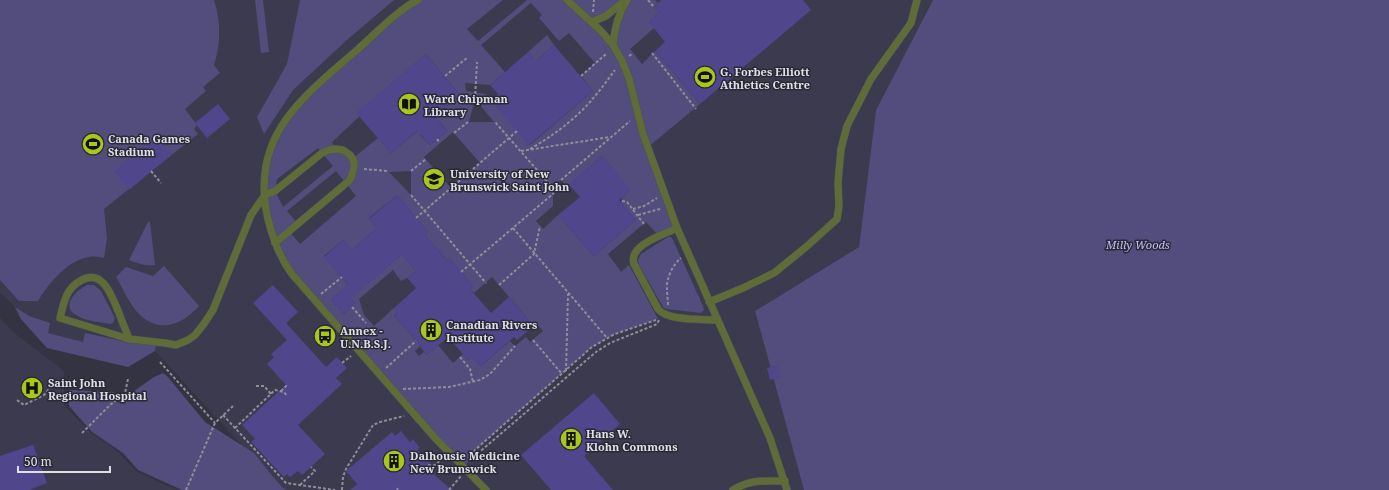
<svg xmlns="http://www.w3.org/2000/svg" width="1389" height="490" viewBox="0 0 1389 490" font-family="'Noto Serif',serif">
<style>
.built{fill:#3c3a4e}
.green{fill:#524d7c;fill-rule:evenodd}
.building{fill:#50468c}
.lines{fill:none;stroke-linecap:round;stroke-linejoin:round}
.lane-casing{stroke:#504f5c;stroke-width:8}
.path{stroke:#8e8d98;stroke-width:2;stroke-dasharray:3 2;stroke-linecap:butt}
.lane{stroke:#5f6c38;stroke-width:7}
.labels{text-anchor:middle;dominant-baseline:central;stroke-width:3;stroke-linejoin:round;paint-order:stroke}
.poi-label{font-size:11px;font-weight:bold;fill:#e0dfe8;stroke:#2a2936;text-anchor:start}
.park-label{font-size:11px;font-style:italic;fill:#c1bdf9;stroke:#2a2936}
</style>
<rect width="100%" height="100%" fill="#343341"/>
<path class="built" d="M0,0H933L876,110L859,247L755,311L804,490H283L155,351L128,367L47,348L21,319L15,307L0,293Z
M0,318L13,332L64,371V405L91,433L116,450L136,471L167,486L179,490H0Z"/>
<path class="green" d="M0,0H214C221,22 221,43 214,65L220,73L203,87L206,91L185,109L197,125L194,129L198,134L104,209L107,238L104,258C99,257 94,256 89,257C69,259 47,285 38,301H19L0,280Z
M255,0H263L269,52L261,53Z
M300,0H394L348,39L293,90L264,134L257,117L287,64Z
M418,0H503L467,29L478,41L527,0H625L604,16L592,22L613,45C617,25 616,18 627,0H655L658,3L654,7L659,13L649,22L654,28L630,49L642,64L655,51L700,104L647,148L677,228L659,236L646,222L608,254L621,272L629,265L658,319L615,334L592,347L475,450L464,468L378,374L284,264L270,227L265,195V178L266,163L272,146L289,115L298,103L323,79L401,11ZM531,3L542,15L539,18L559,41L569,33L595,63L581,76L593,91L530,145L486,94L466,91L465,83L490,85L505,72L481,45ZM426,54L460,95L432,120L435,124L439,121L447,131L430,145L420,135L424,132L420,129L391,153L378,138L352,159L343,150L336,149L332,142L360,116L357,113ZM475,99L494,122H469ZM453,132L480,163L451,188L424,157ZM318,148L333,166L283,207L275,191L277,179ZM602,156L630,190L622,198L621,203L636,220L594,256L558,215L543,229L536,221L553,206V187L561,180L567,187ZM336,171L356,196L300,244L289,231L298,224L287,211ZM411,171V195L389,172ZM397,195L428,232L425,235L448,261L450,259L473,286L470,289L474,293L492,277L534,326L537,324L543,331L530,342L526,337L515,346L510,341L481,366L472,357L468,360L463,354L453,363L438,345L427,355L424,352L419,356L415,351L421,346L394,315L397,312L394,308L374,326L364,315L359,299L393,270L401,281L407,278L416,271L402,254L356,293L353,291L348,295L355,303L344,314L331,300L342,290L345,292L351,288L324,256L343,240L352,250L377,228L369,218Z
M933,0H1389V490H804L755,311L859,247L876,110Z
M547,35L554,45L536,61L514,77L534,59L528,52Z
M148,222H150L155,265C146,266 138,264 129,260Z
M668,237H671L673,240L703,306L704,310L701,313L666,309L663,307L639,265L638,260L641,254Z
M164,266L199,306C182,325 159,334 139,314C129,304 123,288 116,277L126,267L153,276Z
M88,285H94L101,291L115,318L113,323L110,324C99,322 85,321 76,315C60,306 77,289 88,285Z
M15,307L29,316L50,323L48,333L83,342L85,333L122,341L156,345L155,351L128,367L47,348L21,319Z
M163,373L167,376L205,422L254,453L274,478L283,488L287,490H182L138,470L123,453L92,432L69,406V390L114,392L117,403L154,377Z"/>
<path class="building" d="M661,0H803L811,10L700,104L655,51L665,42L649,22L659,13L654,7Z
M554,45L593,91L529,145L491,100L498,94L490,85L528,52L536,61Z
M426,54L460,95L435,117L447,131L430,145L417,131L391,153L356,113Z
M218,104L230,119L207,138L195,123Z
M157,135L172,154L129,190L114,171Z
M602,156L631,190L619,200L636,220L594,256L558,215L580,197L569,185Z
M397,195L428,232L425,235L448,261L450,259L473,286L470,289L491,313L509,297L534,326L517,340L514,337L481,366L472,357L468,360L448,337L427,355L420,347L421,346L394,315L397,312L394,308L416,288L407,278L416,271L402,254L351,298L355,303L344,314L331,300L348,284L324,257L343,240L352,250L377,228L369,219Z
M273,285L298,312L286,323L326,367L337,357L347,368L336,378L342,384L298,425L325,454L302,475L298,471L290,477L287,474L284,477L251,442L255,439L242,425L286,385L267,364L274,357L271,354L287,340L253,303Z
M777,365L781,377L770,380L767,368Z
M594,393L620,424L584,456L613,490H551L521,455Z
M401,431L410,442L413,439L420,448L417,450L431,462L426,468L452,490H350L357,484L346,471L392,432L395,436Z
M33,445L47,483L29,490H0V456Z"/>
<g class="lines">
<g class="lane-casing">
<path id="lane" d="M418,0C399,9 374,35 357,50C302,98 249,136 268,219C273,239 280,258 292,274L436,439L486,490
M567,0L601,31L613,45L622,61L629,78L643,134L677,228L770,438L787,490
M592,22L606,16L624,1
M613,45C615,27 618,15 627,0
M677,228C663,235 628,245 634,264L658,309C667,321 702,319 716,320
M709,302L743,288L774,273L806,247L837,219L839,206L838,183L841,149L847,126L871,79L911,23L917,0
M129,339C126,330 122,322 119,313C112,297 103,267 80,281C65,290 64,303 60,318L129,339L165,343L176,345L188,340L195,335L203,325L213,310L251,215L265,195L275,191L322,153L329,150L336,149L343,150L350,155L354,161V168L350,180L275,243
M733,490C751,479 765,481 785,481"/>
</g>
<path class="path" d="M648,0L654,7
M593,12L594,0
M652,53L696,109
M629,56L633,53
M445,76L468,57
M581,76L606,54
M475,99L477,62
M517,131L509,138L553,188
M454,133L468,122
M437,139L440,143
M129,148L136,152
M530,149C547,139 562,129 576,116C591,103 603,86 615,70
M521,151L610,137
M364,169L388,171
M151,171L161,183
M411,171L426,159
M561,180L630,121
M411,195L486,283
M622,201L627,202L644,224
M633,209L644,206L657,198
M638,215L660,209
M416,218L509,138L495,122
M513,228L607,338
M461,272L554,193
M499,285L534,254L540,226
M321,294L342,277
M668,305C668,299 667,294 667,289C666,279 673,264 681,258
M352,307L366,323
M533,340L562,374
M460,357L470,369L473,382
M160,362L215,423
M342,363L351,356
M386,368L416,341
M566,371L568,294
M256,386H264L271,394
M403,389L449,387L480,380L490,374L515,346
M281,391L287,385
M17,400L24,405L44,395L55,382H66
M223,415L286,483L335,490
M235,428L275,390L284,392L287,396
M82,433L110,405L125,393L128,379
M471,456L475,450L592,347L615,334L656,320
M469,459L476,455L596,352L610,343L657,324L659,320
M428,465C435,467 437,464 442,458
M300,485L315,471L311,467
M186,490L215,423L233,406
M342,490L343,477L346,469L373,425L380,422L404,416
M397,490L398,488
M449,490L461,476"/>
<use href="#lane" class="lane"/>
</g>
<defs>
<g id="stadium-disc" transform="scale(1.15)"><circle r="9.5" fill="#a8c71d" stroke="#2a2936"/><path d="M0-5a6.5 5 0 1 0 0 10a6.5 5 0 1 0 0-10ZM-3.5-1.8h7v3.6h-7Z" fill="#111"/></g>
<g id="library-disc" transform="scale(1.15)"><circle r="9.5" fill="#a8c71d" stroke="#2a2936"/><path d="M-6-4Q-3-5.5-.7-3.5V5Q-3 3-6 4ZM6-4Q3-5.5 .7-3.5V5Q3 3 6 4Z" fill="#111"/></g>
<g id="university-disc" transform="scale(1.15)"><circle r="9.5" fill="#a8c71d" stroke="#2a2936"/><path d="M0-5L7-2L0 1L-7-2ZM-4 1L0 2.5L4 1V4Q0 6-4 4Z" fill="#111"/></g>
<g id="building-disc" transform="scale(1.15)"><circle r="9.5" fill="#a8c71d" stroke="#2a2936"/><path d="M-4-6H4V6H1V3H-1V6H-4ZM-2.5-4.3h1.7v1.8h-1.7ZM.8-4.3h1.7v1.8H.8ZM-2.5-1h1.7V.8h-1.7ZM.8-1h1.7V.8H.8Z" fill="#111"/></g>
<g id="bus-disc" transform="scale(1.15)"><circle r="9.5" fill="#a8c71d" stroke="#2a2936"/><path d="M-5-6H5V4H4V6H2V4H-2V6H-4V4H-5ZM-3.5-4V0h7V-4ZM-3.5 1.2v1.5H-2V1.2ZM2 1.2v1.5H3.5V1.2Z" fill="#111"/></g>
<g id="hospital-disc" transform="scale(1.15)"><circle r="9.5" fill="#a8c71d" stroke="#2a2936"/><path d="M-5-5h3v3.5h4V-5h3V5h-3V1.5h-4V5h-3Z" fill="#111"/></g>
</defs>
<g fill-rule="evenodd">
<use href="#stadium-disc" x="705" y="77"/>
<use href="#library-disc" x="409" y="104"/>
<use href="#stadium-disc" x="93" y="144"/>
<use href="#university-disc" x="434" y="179"/>
<use href="#building-disc" x="431" y="330"/>
<use href="#bus-disc" x="325" y="336"/>
<use href="#hospital-disc" x="32" y="388"/>
<use href="#building-disc" x="571" y="439"/>
<use href="#building-disc" x="394" y="461"/>
</g>
<g class="labels">
<g class="poi-label">
<text x="720" y="71">G. Forbes Elliott<tspan x="720" dy="13">Athletics Centre</tspan></text>
<text x="424" y="98">Ward Chipman<tspan x="424" dy="13">Library</tspan></text>
<text x="108" y="138">Canada Games<tspan x="108" dy="13">Stadium</tspan></text>
<text x="450" y="173">University of New<tspan x="450" dy="13">Brunswick Saint John</tspan></text>
<text x="446" y="324">Canadian Rivers<tspan x="446" dy="13">Institute</tspan></text>
<text x="340" y="330">Annex -<tspan x="340" dy="13">U.N.B.S.J.</tspan></text>
<text x="48" y="382">Saint John<tspan x="48" dy="13">Regional Hospital</tspan></text>
<text x="586" y="433">Hans W.<tspan x="586" dy="13">Klohn Commons</tspan></text>
<text x="410" y="455">Dalhousie Medicine<tspan x="410" dy="13">New Brunswick</tspan></text>
</g>
<g class="park-label">
<text x="1138" y="244">Milly Woods</text>
</g>
</g>
<path d="M18 466v6h92v-6" fill="none" stroke="#e0dfe8" stroke-width="2"/>
<text x="24" y="466" font-size="12" fill="#e0dfe8" stroke="#2a2936" stroke-width="3" paint-order="stroke">50 m</text>
</svg>
